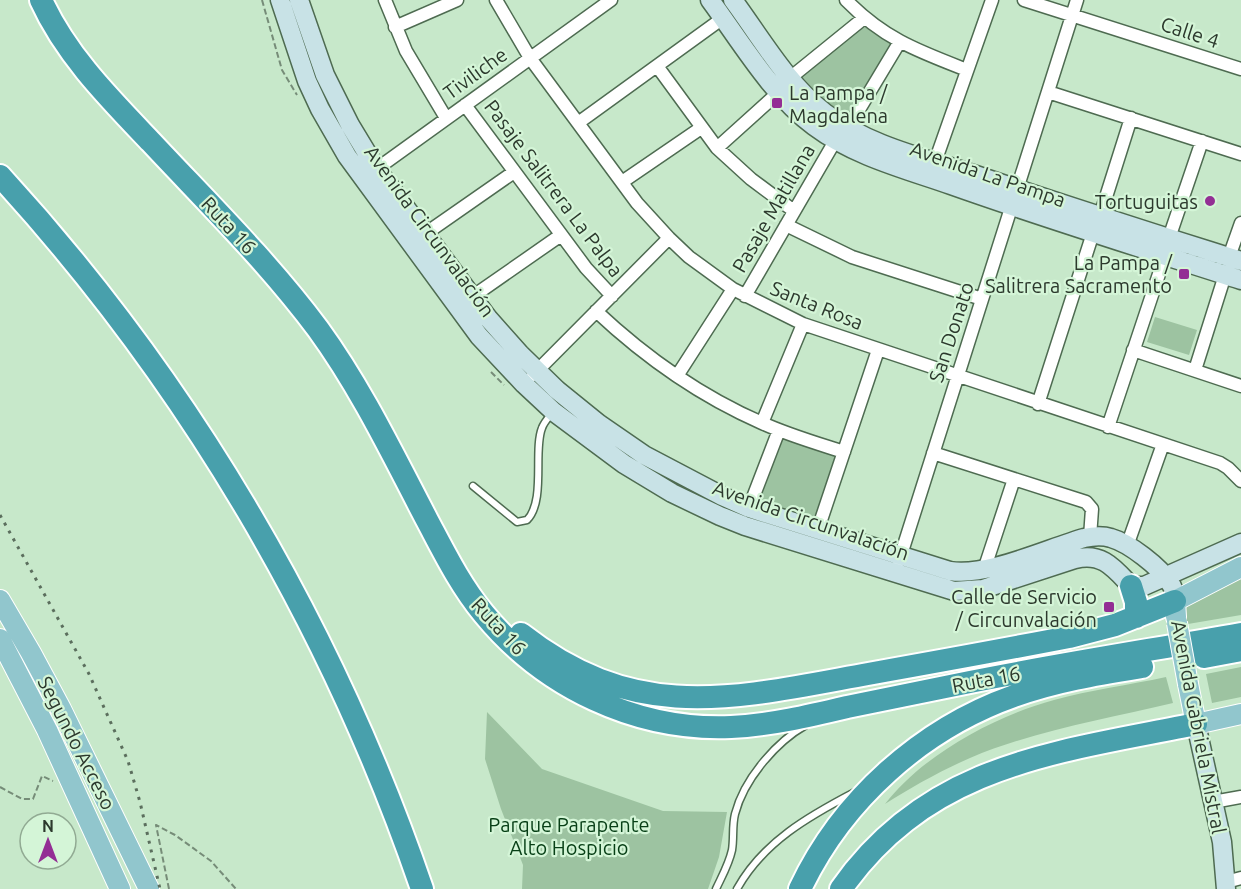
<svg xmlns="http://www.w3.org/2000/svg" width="1241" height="889" viewBox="0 0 1241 889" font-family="Ubuntu,sans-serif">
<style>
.green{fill:#9dc3a1}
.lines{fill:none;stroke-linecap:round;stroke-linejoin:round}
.lane-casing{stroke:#4e6b51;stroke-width:9}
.street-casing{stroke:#4e6b51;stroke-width:15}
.secondary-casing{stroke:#4e6b51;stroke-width:21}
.primary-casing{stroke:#fff;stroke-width:22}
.highway-casing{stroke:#fff;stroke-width:26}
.path{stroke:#768c78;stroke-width:2;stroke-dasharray:6 3;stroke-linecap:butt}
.lane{stroke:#fff;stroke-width:6}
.street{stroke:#fff;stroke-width:12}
.secondary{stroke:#c8e2e6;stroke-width:18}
.primary{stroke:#91c6cd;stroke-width:20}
.highway{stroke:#48a0ac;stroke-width:22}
.rail{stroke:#5b6e5d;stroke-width:3;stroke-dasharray:3 6;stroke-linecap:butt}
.primary-bridge-casing{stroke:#fff;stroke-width:22;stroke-linecap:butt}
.primary-bridge{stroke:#91c6cd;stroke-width:20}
.poi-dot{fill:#932e94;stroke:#d4f5d7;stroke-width:2}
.labels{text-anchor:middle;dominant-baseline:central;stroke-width:4.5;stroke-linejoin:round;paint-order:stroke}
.street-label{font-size:20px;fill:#2c392d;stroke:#d4f5d7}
.poi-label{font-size:20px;fill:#2c392d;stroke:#d4f5d7;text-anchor:end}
.park-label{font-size:20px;fill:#073f16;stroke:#d4f5d7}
</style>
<rect width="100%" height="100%" fill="#c7e8ca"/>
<path class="green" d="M862,26L870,27L892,42L893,46L849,118L824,100L801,76Z
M1155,317L1197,330L1189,355L1147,342Z
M785,437L833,451L837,459L817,521L757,505L755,500L779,440Z
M1241,576V615L1188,624L1182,614L1189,603Z
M1241,667V697L1212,703L1206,674Z
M1166,677L1173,703C1105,719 1034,731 970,758C940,771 912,787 885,804C923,755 994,716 1054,700C1090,690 1129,685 1166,677Z
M487,712L542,769L663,811L727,812L719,857L708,889H522L523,865L501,809L485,759Z"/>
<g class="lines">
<g class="lane-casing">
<path id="lane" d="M473,486L517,522L527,520C546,501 533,450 542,428C544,422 549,417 553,412
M716,889C722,876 729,864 732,850C734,838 732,826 735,814C744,779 776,742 806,725
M737,889C763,842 809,816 855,792"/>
</g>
<g class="street-casing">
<path id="street" d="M385,0L406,51L446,118
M496,0L530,58L637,203L669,238L689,257L733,289L803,324L1220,463L1228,468L1241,481
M846,0C884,39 918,51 967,70
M1024,0L1241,69
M395,27L457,0
M657,66L717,148L751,179L794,211
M790,78L864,18
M1048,92L1241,154
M465,105L586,268L612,296
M578,123L723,18
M848,128L899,43
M717,148L778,93
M935,162L992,0
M371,173L611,0
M622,182L701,128
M1100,216L1131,118
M786,225L852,257L982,299
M425,234L514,172
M1169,238L1202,141
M1229,257L1241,223
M745,296L835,141
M472,297L561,235
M596,311C645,357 700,396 762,423C788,435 816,443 844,452
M1133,350L1241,386
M1195,370L1225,275
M533,375L669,238
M677,376L733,289
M1038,404L1093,233
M762,423L803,324
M1108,427L1165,256
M933,453L1086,502L1092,509L1090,537
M749,508L779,430
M818,529L878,350
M1127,546L1163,444
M899,561L1077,0
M984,570L1014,479
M1213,802L1241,797
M1226,882L1241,878"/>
</g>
<g class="secondary-casing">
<path id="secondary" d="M280,0L307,81L320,109L347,156L479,336L524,384L554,412L624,464L672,493L720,516L745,526L954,591L983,589L1075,559C1102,552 1114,568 1131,586H1144L1241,543
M299,0L325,75L350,125L376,168L488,318L520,354L557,390L599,424L644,455L722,496L749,508L950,571C987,577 1046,549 1084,538C1093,536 1102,535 1111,538C1129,543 1160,567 1170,583C1174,588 1175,594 1175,601
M710,0C741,42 772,95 814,126C854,156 905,169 951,185C1047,219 1144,249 1241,280
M733,0C761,38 787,84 825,113C869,146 925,158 976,175C1064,205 1153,233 1241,261
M1196,724L1222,842L1226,889"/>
</g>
<g class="primary-casing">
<path id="primary" d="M0,600L31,653L61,709L149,889
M1176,617L1175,601L1241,567
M0,639L47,730L120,889
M1188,684L1196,724L1241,714"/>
</g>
<g class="highway-casing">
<path id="highway" d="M41,0C66,55 109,98 151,142C208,203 268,262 318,329C361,388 393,455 427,520C444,552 460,585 484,614C544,687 636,731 731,727C771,725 809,716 847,707C888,699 929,690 970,682C1060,664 1151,650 1241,634
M0,176C188,381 332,626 422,889
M1131,586L1136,602V617
M521,634C637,725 735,698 868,674C935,662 1002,650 1069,637L1115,625L1175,601
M1204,657L1241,650
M800,889C842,800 921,729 1014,696C1055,681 1099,674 1142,667
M841,889C929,763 1059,752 1196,724"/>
</g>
<path class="path" d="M262,0L282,70L297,95
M491,372L504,385
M0,787L22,799H33L42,776L53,781
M169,889L156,825L175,835L211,861L236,889"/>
<use href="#lane" class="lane"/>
<use href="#street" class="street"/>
<use href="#secondary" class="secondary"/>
<use href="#primary" class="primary"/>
<use href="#highway" class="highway"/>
<path class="rail" d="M0,515L89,674L128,761L140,802L160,889"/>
<g class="primary-bridge-casing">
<path id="primary-bridge" d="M1177,623L1188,684"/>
</g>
<use href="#primary-bridge" class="primary-bridge"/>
</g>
<g class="poi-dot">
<rect x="771" y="97" width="12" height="12" rx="3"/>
<circle cx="1210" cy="201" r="6"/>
<rect x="1178" y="268" width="12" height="12" rx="3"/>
<rect x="1103" y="601" width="12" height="12" rx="3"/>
</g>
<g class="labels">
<g class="street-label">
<text transform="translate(1190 32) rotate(18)">Calle 4</text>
<text transform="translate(475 73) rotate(-36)">Tiviliche</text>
<text transform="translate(988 174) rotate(19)">Avenida La Pampa</text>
<text transform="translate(554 188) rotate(53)">Pasaje Salitrera La Palpa</text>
<text transform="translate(773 208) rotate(-60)">Pasaje Matillana</text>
<text transform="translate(229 225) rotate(47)">Ruta 16</text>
<text transform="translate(430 231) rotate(54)">Avenida Circunvalación</text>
<text transform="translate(817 305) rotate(22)">Santa Rosa</text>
<text transform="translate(951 332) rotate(-72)">San Donato</text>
<text transform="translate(811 520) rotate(19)">Avenida Circunvalación</text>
<text transform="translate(499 626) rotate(47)">Ruta 16</text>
<text transform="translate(986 679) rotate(-11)">Ruta 16</text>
<text transform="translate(1199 727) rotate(79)">Avenida Gabriela Mistral</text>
<text transform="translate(77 743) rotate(63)">Segundo Acceso</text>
</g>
<g class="poi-label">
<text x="789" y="92" text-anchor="start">La Pampa /<tspan x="789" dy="23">Magdalena</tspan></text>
<text x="1198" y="201">Tortuguitas</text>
<text x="1172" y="262">La Pampa /<tspan x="1172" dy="23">Salitrera Sacramento</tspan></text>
<text x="1097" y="596">Calle de Servicio<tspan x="1097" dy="23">/ Circunvalación</tspan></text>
</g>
<g class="park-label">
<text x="569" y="824">Parque Parapente<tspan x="569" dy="23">Alto Hospicio</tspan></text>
</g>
</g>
<g transform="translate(48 841)"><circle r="28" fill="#d4f5d7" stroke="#91aa93" stroke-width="1.5"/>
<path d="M0-4.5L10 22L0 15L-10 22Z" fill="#932e94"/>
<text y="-9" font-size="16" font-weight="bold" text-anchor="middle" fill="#2c392d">N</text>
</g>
</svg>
